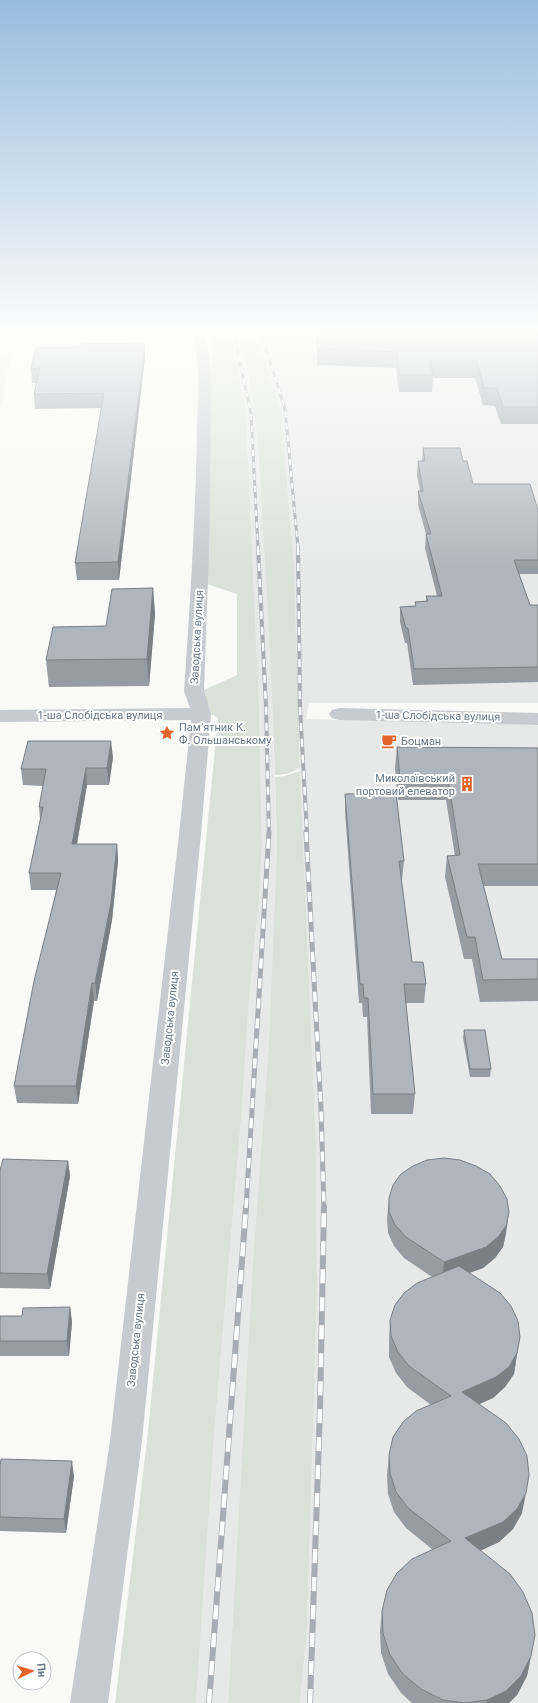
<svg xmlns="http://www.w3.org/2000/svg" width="538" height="1703" viewBox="0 0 538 1703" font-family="Roboto,sans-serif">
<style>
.built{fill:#e7e8e8}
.green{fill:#dae1d8}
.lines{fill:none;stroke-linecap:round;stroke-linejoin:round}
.street{fill:#c7cace;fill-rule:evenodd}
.rail-far3-casing{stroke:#a7adb3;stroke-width:3}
.rail-far2-casing{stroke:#a7adb3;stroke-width:4}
.rail-far1-casing{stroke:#a7adb3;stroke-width:5}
.rail-casing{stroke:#a7adb3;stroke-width:6}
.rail-far3{stroke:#fff;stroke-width:2;stroke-dasharray:6;stroke-linecap:butt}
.rail-far2{stroke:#fff;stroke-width:2.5;stroke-dasharray:8;stroke-linecap:butt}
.rail-far1{stroke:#fff;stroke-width:3.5;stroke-dasharray:10;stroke-linecap:butt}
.rail{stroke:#fff;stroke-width:4.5;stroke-dasharray:14;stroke-linecap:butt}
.wall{fill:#969ca2}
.shaded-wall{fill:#7a7f84}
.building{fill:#aeb5bc;stroke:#7a7f84}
.labels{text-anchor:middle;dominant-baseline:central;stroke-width:4;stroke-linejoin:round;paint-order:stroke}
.street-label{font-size:11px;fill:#687788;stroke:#fff}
.poi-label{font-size:11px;fill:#687788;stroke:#fff;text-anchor:start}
</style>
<rect width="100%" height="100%" fill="#f9f9f7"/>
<path class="built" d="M228,332H236L241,345L255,413L270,640L277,845L269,1039L252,1276L228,1703H196L215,1424L242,1108L249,999L259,900L262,844L259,705L246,414L233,346Z
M253,332H538V703H309L306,719L538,725V1703H300L307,1628L317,1296L316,1144L300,768L294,565L281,409L262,352Z
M11,355L0,407V356Z"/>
<path class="green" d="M208,332H228L233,346L246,413L259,705L262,844L259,900L249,999L242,1108L215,1424L196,1703H115L147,1441L218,718L205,711L204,690L237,675V594L207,584L212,341Z
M236,332H253L262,352L281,409L294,565L300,768L287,774L275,775C272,689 268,604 262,518C258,456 258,391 236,332Z
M300,771L316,1144L317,1296L307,1628L300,1703H228L252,1276L269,1039L277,845L275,777L285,776Z"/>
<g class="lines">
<path class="street" d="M192,332H204L209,352L211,375L210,522L204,691L211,714L201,834L142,1441L108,1703H70L110,1441L179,834L191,720L0,722V710L190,708L184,691C190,607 195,523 197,438C197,403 202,366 192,332Z
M339,708L538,713V725L339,720L332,718L329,714L332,710Z"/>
<g class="rail-far3-casing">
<path id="rail-far3" d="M233,332L251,413L258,548
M258,332L267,352L285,409L298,548"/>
</g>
<g class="rail-far2-casing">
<path id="rail-far2" d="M258,547L266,707L269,833
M298,547L300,708L307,833"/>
</g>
<g class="rail-far1-casing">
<path id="rail-far1" d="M306,832L321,1109L324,1208
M246,1208L269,832"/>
</g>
<g class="rail-casing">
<path id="rail" d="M209,1703L246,1207
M310,1703L320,1409L324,1207"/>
</g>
<use href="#rail-far3" class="rail-far3"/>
<use href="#rail-far2" class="rail-far2"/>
<use href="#rail-far1" class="rail-far1"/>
<use href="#rail" class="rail"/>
</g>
<path class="wall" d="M317,332H538V424H501L495,406L483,405L475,378H433L432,392H399L396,368L317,365Z
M145,343V357L119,580H77L75,563L101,408L35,409L34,394L36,383H32L31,369L80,347Z
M423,448L463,461L473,484L538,510V574H519L530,605H538V682L413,685L407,643H405L400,622V607L415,606V602L426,601V596H437L425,548L426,534L418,505V491H420L417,475L418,461H422Z
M153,588L155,614L149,686L49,687L46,660L106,626Z
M397,747L538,748V886H483L502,959H538V1001L480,1002L472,959H464L445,877L447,856H455L446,800H398L395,768Z
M113,757L109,785H87L77,844H117L118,861L112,920L97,1001H94L78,1104L17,1103L14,1086L56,890H31L29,873L40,820L39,807L43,786L23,785L21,769Z
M345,794L404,861L402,880H401L412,962L426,984L424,1003H406L415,1094L413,1114H371L367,1017H363L362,1003H359L345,812Z
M464,1030L491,1069L490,1077H470L463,1038Z
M68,1161L70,1176L50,1289L0,1288V1170Z
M389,1198L506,1233L503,1247L495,1258L483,1268L469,1273L520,1337L514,1374L505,1387L493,1398L479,1404L522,1513L513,1529L499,1542L480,1551L531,1656L527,1676L517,1695L509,1703H412L401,1693L388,1674L381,1653L380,1631L382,1611L433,1550L406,1528L394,1512L388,1494L387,1475L389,1455L431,1405L407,1387L396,1373L389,1357V1341L390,1320L432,1277L404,1258L394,1246L388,1233L387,1219Z
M70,1307L72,1322L69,1356H0V1316H22Z
M0,1466L74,1476L66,1533L0,1531Z"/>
<path class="shaded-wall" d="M145,343V357L119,580L118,562Z
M153,588L155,614L149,686L147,659Z
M111,741L113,757L109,785L107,768Z
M86,768L87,785L74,861L72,844Z
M117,844L118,861L112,920L97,1001L95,983Z
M92,983L94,1001L78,1104L76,1086Z
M68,1161L70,1176L50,1289L47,1274Z
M509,1212L506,1233L503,1247L495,1258L483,1268L442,1283L444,1262Z
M70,1307L72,1322L69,1356L67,1341Z
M517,1353L514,1374L505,1387L493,1398L459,1413L462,1392Z
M72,1461L74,1476L66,1533L64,1519Z
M526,1493L522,1513L513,1529L499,1542L462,1559L465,1538Z
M531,1656L527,1676L517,1695L509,1703H486L487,1700Z"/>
<path class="building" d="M317,332H538V407H503L497,388H484L477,361H430L433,375H400L397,352L317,348Z
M145,343L118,562L75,563L104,393L34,394L40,368L31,369L36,348L80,347V344Z
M423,448H460L463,461H467L473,484H530L538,510V560H514L530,605H538V667L414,669L408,628H406L400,607L416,606L415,602L428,601L426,596H442L426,534H431L418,491H423L418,461H425Z
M153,588L147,659L46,660L53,627L106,626L112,589Z
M28,741H111L107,768H86L72,844H117L111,903L95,983H92L76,1086H14L34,981L61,873H29L43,807H39L46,769H21Z
M397,747L538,748V864H478L502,959H538V979L483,980L475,937H467L447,856L460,855L448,779H400Z
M396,793L404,861H399L412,962H423L426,984H404L415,1094H373L368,998H364L363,984H360L345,794Z
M464,1030H485L491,1069H470Z
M444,1158L460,1160L476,1166L490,1174L500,1186L507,1199L509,1212L506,1226L498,1237L486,1247L444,1262L406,1237L395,1225L389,1212V1198L393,1185L401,1174L413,1166L427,1160Z
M3,1159L68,1161L47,1274L0,1273V1170Z
M459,1266L500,1293L511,1306L518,1321L520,1337L517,1353L509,1367L496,1377L462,1392L506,1423L519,1439L527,1456L529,1475L526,1493L517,1509L503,1522L465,1538L510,1574L523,1592L532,1613L535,1635L531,1656L521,1676L506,1691L487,1700L465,1703L443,1700L421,1689L403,1674L390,1655L383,1633L382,1611L387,1590L397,1573L412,1559L451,1541L408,1508L396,1492L390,1473L389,1455L393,1437L403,1422L416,1411L451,1396L409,1366L398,1352L391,1336L390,1320L395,1305L404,1293L417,1283Z
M70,1307L67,1341H0V1316H22L23,1308Z
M1,1459L72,1461L64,1519L0,1517V1466Z"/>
<linearGradient id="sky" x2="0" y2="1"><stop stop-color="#98bcde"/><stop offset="0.58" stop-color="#fcfcfb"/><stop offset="1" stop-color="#fcfcfb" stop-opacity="0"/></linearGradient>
<rect width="538" height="571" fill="url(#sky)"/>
<defs>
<g id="sight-bare" transform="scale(1.2)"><path d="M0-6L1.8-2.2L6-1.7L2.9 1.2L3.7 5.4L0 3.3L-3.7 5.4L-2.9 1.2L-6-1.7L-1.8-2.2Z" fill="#e4632b" stroke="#fff" stroke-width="2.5" paint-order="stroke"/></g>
<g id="cafe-bare" transform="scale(1.2)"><path d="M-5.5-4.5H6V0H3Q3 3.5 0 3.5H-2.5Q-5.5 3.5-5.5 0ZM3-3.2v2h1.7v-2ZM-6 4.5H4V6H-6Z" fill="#e4632b" stroke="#fff" stroke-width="2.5" paint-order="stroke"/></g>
<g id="building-bare" transform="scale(1.2)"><path d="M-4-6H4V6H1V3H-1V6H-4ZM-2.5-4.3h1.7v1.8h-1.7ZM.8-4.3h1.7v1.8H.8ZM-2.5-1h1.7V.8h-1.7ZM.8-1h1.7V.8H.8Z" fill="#e4632b" stroke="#fff" stroke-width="2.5" paint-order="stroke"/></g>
</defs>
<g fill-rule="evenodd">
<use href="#sight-bare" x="167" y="733"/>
<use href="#cafe-bare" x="389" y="741"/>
<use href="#building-bare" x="467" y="784"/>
</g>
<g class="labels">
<g class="street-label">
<text transform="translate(197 637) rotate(-87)">Заводська вулиця</text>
<text x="100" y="715">1-ша Слобідська вулиця</text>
<text transform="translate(438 716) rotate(1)">1-ша Слобідська вулиця</text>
<text transform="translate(170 1018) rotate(-84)">Заводська вулиця</text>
<text transform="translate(136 1340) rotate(-84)">Заводська вулиця</text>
</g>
<g class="poi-label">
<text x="179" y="727">Пам’ятник К.<tspan x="179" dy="13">Ф. Ольшанському</tspan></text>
<text x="401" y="741">Боцман</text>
<text x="455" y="778" text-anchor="end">Миколаївський<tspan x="455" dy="13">портовий елеватор</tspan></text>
</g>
</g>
<g transform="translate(32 1671) rotate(85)"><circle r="19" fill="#ffffff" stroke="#c3c9cf"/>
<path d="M0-3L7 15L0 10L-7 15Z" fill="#e4632b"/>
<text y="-6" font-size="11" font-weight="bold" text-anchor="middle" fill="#687788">Пн</text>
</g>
</svg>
